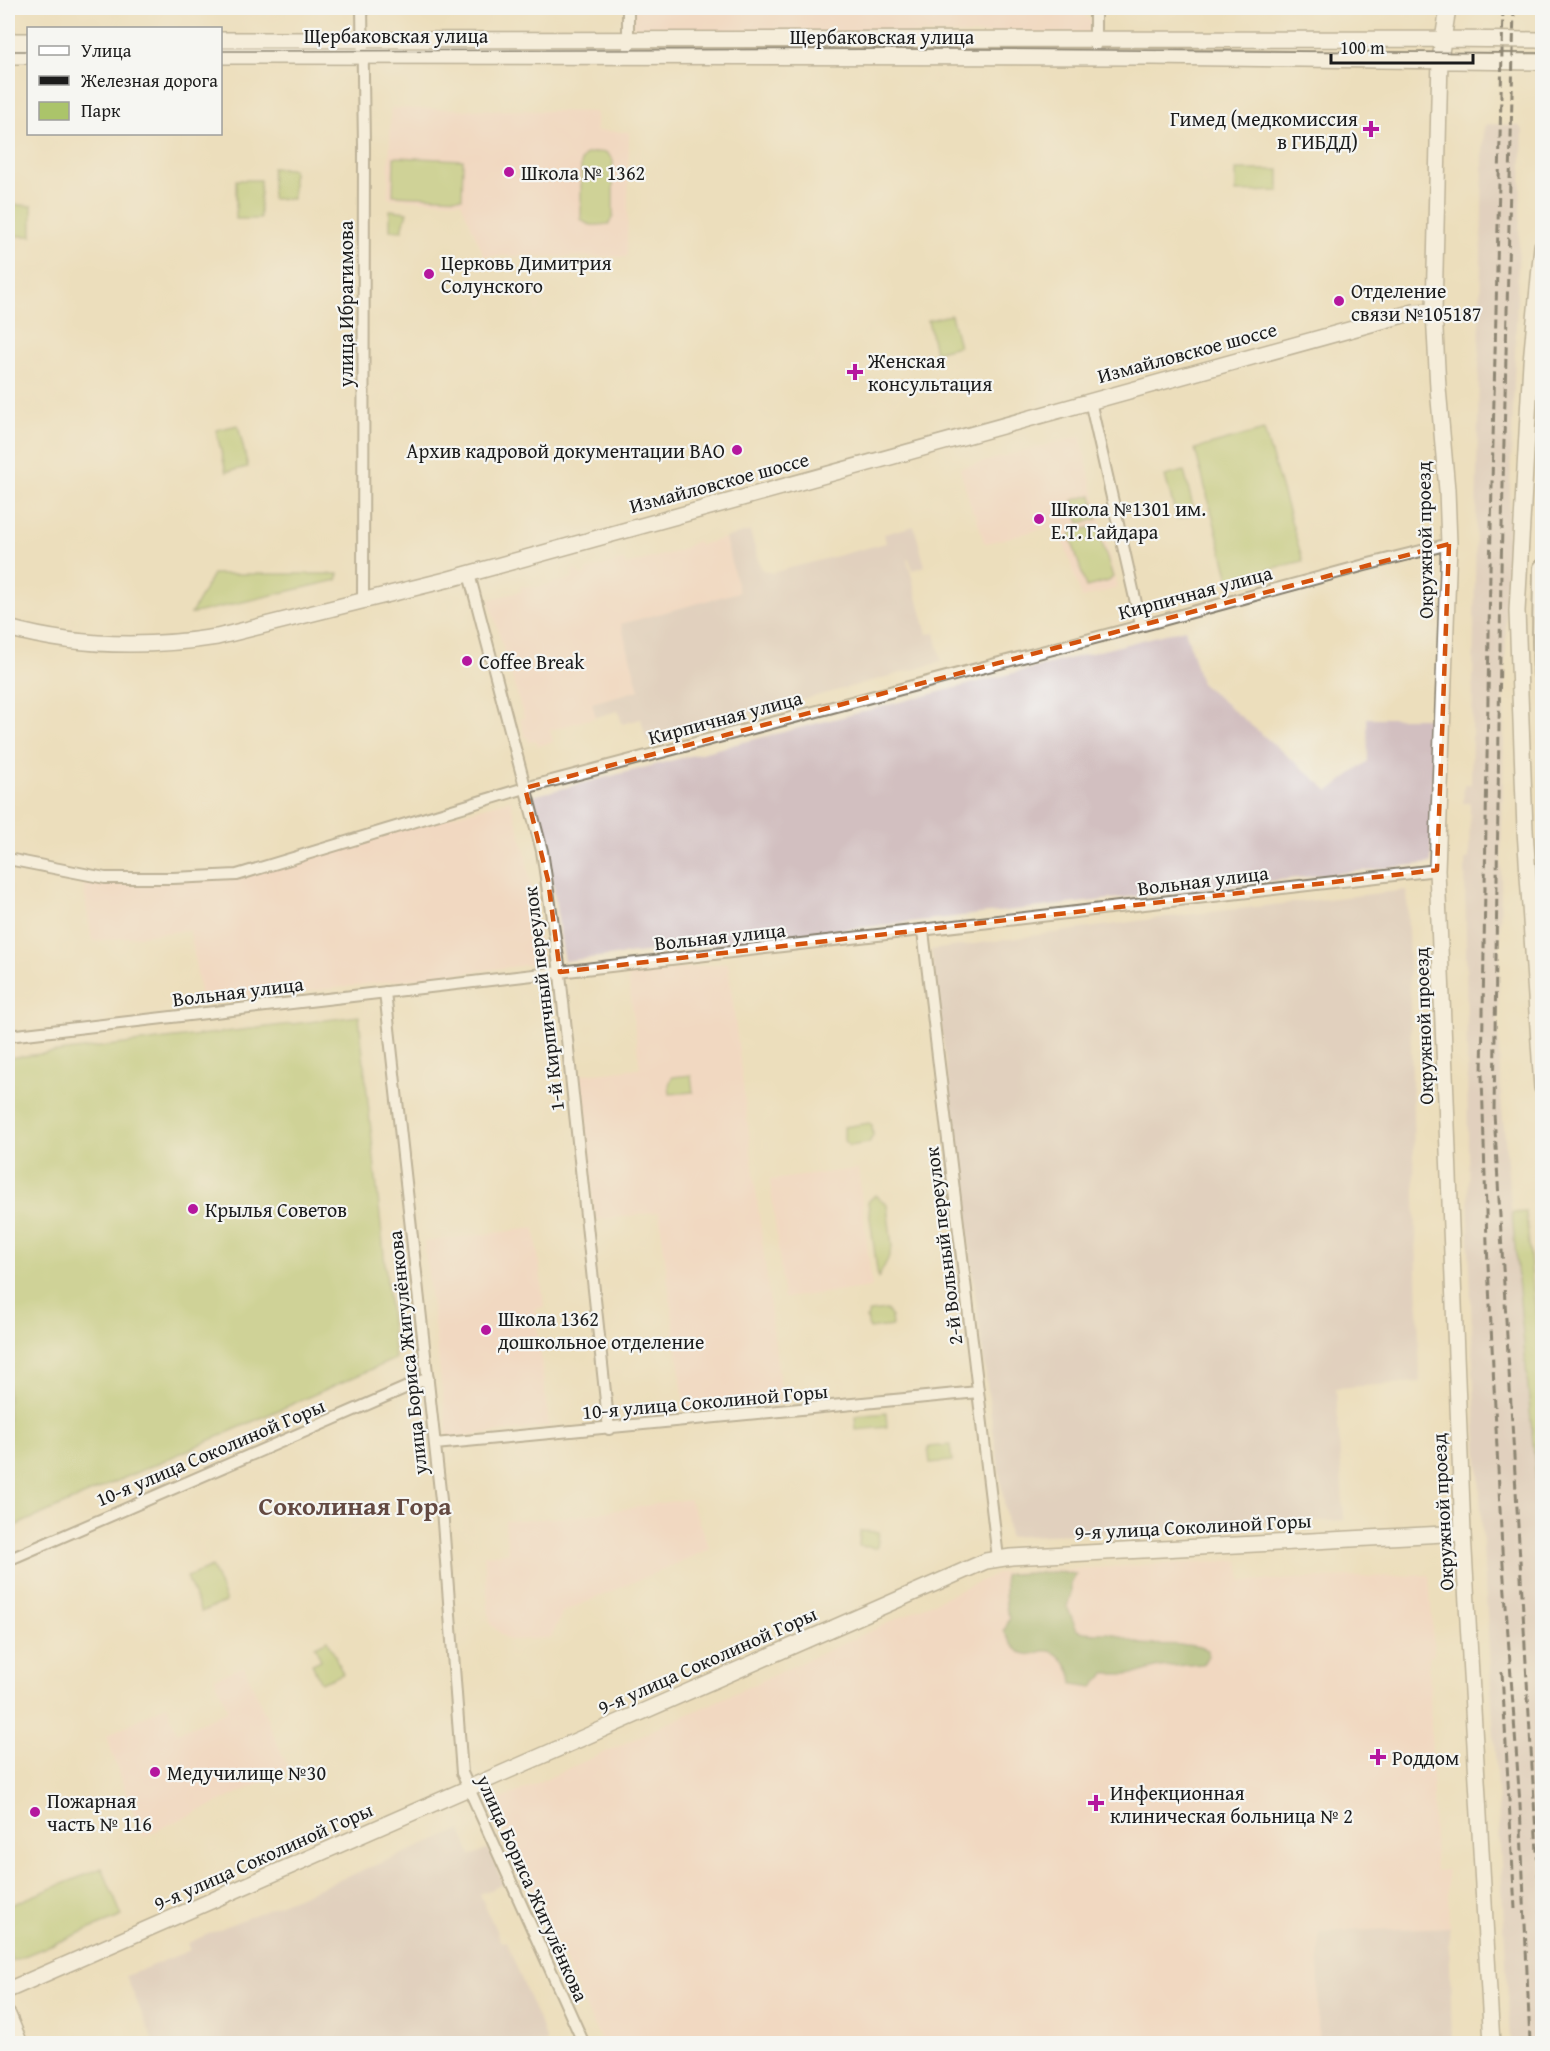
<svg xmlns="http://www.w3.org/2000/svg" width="1550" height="2051" viewBox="0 0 1550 2051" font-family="'Gentium Book Plus',serif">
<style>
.built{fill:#f7d1c8}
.industrial{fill:#d2bfc0}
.green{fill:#abc46a;stroke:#647043;stroke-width:1.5}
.forest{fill:#88aa5e;stroke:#52633d;stroke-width:1.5}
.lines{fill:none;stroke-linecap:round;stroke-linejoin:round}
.street-casing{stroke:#847d6c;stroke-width:14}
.secondary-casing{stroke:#847d6c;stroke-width:18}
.primary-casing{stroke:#847d6c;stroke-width:20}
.street{stroke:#fff;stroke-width:10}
.secondary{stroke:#fff;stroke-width:15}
.primary{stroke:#fff;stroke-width:16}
.tram{stroke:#1c1c1c;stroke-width:1.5}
.rail{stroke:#1c1c1c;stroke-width:3;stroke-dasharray:9 4.5;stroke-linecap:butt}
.marked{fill:none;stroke:#d4530e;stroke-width:4.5;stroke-dasharray:12 8;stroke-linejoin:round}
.poi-dot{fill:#b5179e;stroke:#f6f6f2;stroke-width:2}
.labels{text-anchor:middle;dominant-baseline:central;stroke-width:4.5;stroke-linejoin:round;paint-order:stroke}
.street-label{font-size:20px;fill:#1c1c1c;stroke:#f6f6f2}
.poi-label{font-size:20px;fill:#1c1c1c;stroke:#f6f6f2;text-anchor:start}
.district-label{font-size:26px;font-weight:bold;fill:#634941;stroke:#f6f6f2}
</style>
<rect width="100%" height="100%" fill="#f6f6f2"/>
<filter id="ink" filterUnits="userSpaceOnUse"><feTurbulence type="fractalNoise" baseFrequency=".0167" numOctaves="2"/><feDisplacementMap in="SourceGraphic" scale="12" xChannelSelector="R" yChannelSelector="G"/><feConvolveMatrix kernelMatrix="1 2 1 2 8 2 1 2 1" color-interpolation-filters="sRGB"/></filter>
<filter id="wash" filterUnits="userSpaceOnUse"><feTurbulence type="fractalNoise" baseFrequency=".008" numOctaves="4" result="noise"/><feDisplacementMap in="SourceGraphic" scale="24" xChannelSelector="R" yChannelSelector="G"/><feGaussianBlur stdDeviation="1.35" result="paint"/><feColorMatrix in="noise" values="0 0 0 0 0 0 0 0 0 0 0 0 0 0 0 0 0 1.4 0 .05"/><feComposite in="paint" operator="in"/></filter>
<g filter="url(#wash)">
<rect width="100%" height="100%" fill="#ecdebc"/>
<path class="built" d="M633,8H1085V16L1092,21L1090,31L1087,34L637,35L633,27Z
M391,108L596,112V131L629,132L627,257L484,256L461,202L388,198Z
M1080,436L1117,588L1082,598L1058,525L987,543L984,542L975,513H973L960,468Z
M725,538L739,592L622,624L639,690L592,703L596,717L550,730L553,742L538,746L536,740L529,742L527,737H525L520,719L524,718L489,600L522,591L520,586L539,587L573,578L572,570L577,569L580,576L586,574L585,571L624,560L626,565L679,551L698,540L699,545Z
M510,800L525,850L543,963L202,1004L190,930L92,941L83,882L133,884L237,875Z
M728,963L782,1403L685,1410L659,1212L595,1220L578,1075L640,1068L628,975Z
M858,1169L872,1287L784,1298L770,1180Z
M535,1228L544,1307L535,1309L549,1426L448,1438L424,1242Z
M689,1499L710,1549L563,1612L551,1638L508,1640L490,1624L484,1555L508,1553L505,1521L570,1517Z
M1239,1560L1241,1581L1429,1575L1434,1655L1429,1656L1435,1871L1447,1870L1449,1927L1319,1932L1318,2043H602L499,1817L500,1800L998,1573Z
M244,1666L289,1770L142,1837L106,1736L167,1705L177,1733L228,1710L215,1678Z"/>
<path class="industrial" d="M1488,124L1518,125L1523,130L1507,578L1498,1026L1501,1096L1542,1542V2043H1510L1498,1807L1474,1390L1469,1246L1465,860L1469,858L1470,803H1463L1464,784H1471L1483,155L1484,127Z
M914,526L925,566L912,570L909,559H907L927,634L935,633L942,662L647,742L641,719L622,724L618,711L596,717L592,703L639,690L621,624L739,592L725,538L750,531L761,569L771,573L886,543L884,534Z
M1185,629L1201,683L1329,791L1368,761L1367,718H1435L1431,863L564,961L552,877L533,796Z
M1407,890L1420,1382L1336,1388L1344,1520L1009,1537L989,1401L931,950L1166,917Z
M461,1830L471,1856L489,1849L504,1884L480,1894L501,1942L506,1941L548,2043H154L126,1976L190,1950L188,1943L229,1925Z
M1449,1927L1452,2043H1318L1319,1932Z"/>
<path class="green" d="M597,152L607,153L613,160V216L609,224C597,225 589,228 581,219V161L586,154Z
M394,157L463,160L462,198L393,195Z
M272,168L293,169V199H272Z
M1236,170H1279V191L1236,192Z
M236,180H260V219H236Z
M8,204L32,206V236H8Z
M390,210L407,212L402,231L390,230Z
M951,315L959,346L935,352L928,320Z
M238,425L248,467L226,472L216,430Z
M1264,430L1303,561L1229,579L1195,449Z
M1184,471L1195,514L1177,519L1165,476Z
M1092,495L1098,519L1079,523L1073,500Z
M1097,526L1113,577L1109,581L1086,587L1070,535L1072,532Z
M213,574H339L337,580L191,614Z
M359,1016L395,1359L8,1529V1058Z
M691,1075L693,1092L670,1094L669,1085L672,1077Z
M869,1123L872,1125L873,1135L869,1143L849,1146L844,1139V1127Z
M875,1195L887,1205L892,1246L888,1259L878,1278L868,1202Z
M1526,1212L1542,1383V1542L1512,1213Z
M887,1310L891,1316L892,1326L869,1329L867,1318L869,1312Z
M886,1413L887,1427L856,1430L855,1416Z
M950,1445L952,1461L930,1463L928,1447Z
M860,1531L879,1532L877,1548L859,1546Z
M212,1567L226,1602L201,1612L187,1577Z
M328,1640L343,1674L321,1683L312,1664L321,1660L315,1646Z
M102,1868L122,1916L12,1961L8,1949V1906Z"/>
<path class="forest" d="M1057,1572L1076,1574L1071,1583V1593L1067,1607L1077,1630C1089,1635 1102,1631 1114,1634C1124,1637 1132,1643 1142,1644C1163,1646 1189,1641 1208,1650V1656L1203,1664L1159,1667L1135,1674H1105L1093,1687L1073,1684C1073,1670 1059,1649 1044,1651C1038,1652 1033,1656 1026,1654C1015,1652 1009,1641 1004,1631L1010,1618L1006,1608L1004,1576L1008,1574Z"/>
</g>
<g filter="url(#ink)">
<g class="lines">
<g class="street-casing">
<path id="street" d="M362,8L364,146L363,601
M1095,8V46
M628,56V8
M1090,401L1141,625
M469,574L542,851L559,965L609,1429
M8,859L105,878H173L237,875L525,788L1159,621L1365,565L1449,544
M923,931L998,1558
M385,992L442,1509L462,1773L584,2044
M8,1036L1437,870
M435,1444L978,1392
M8,1560L428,1378"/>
</g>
<g class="secondary-casing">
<path id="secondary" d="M1448,8L1440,59L1434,311L1438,388L1447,490L1449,544L1437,870L1463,1533L1492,2044
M220,40L1442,39L1542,40
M8,41H28
M8,56H28
M220,56L1152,57L1542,62
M1542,246L1531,362L1517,611L1525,830L1542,1088
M8,628C76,647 147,648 217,637L446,580L1414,312L1434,311
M8,1990L986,1561L1011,1557L1463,1533
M8,2015L20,2044"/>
</g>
<g class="primary-casing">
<path id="primary" d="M1542,568L1541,641L1542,674"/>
</g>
<use href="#street" class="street"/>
<use href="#secondary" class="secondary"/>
<use href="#primary" class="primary"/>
<path class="tram" d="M8,51H28
M220,51L980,49L1542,53"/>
<path class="rail" d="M1503,8L1490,571L1482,1076L1487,1244L1502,1550L1520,1804L1530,2044
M1514,8L1501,571L1494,1113L1542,1938
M1502,1672L1515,1909"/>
</g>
</g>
<path d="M0 0H1550V2051H0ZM1449,544L1437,870L560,972L548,880L525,788Z" fill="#ecdebc" fill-opacity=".55" fill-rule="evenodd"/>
<path class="marked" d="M1449,544L1437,870L560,972L548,880L525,788Z"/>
<g class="poi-dot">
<path d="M1368 120h6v6h6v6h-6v6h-6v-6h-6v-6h6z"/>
<circle cx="509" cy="172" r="6"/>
<circle cx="429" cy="274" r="6"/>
<circle cx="1339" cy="301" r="6"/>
<path d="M852 363h6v6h6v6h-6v6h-6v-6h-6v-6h6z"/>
<circle cx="737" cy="450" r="6"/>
<circle cx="1039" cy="519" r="6"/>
<circle cx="467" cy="661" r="6"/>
<circle cx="193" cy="1209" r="6"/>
<circle cx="486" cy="1330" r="6"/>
<path d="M1375 1748h6v6h6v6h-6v6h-6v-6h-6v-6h6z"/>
<circle cx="155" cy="1772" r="6"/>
<path d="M1093 1794h6v6h6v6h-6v6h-6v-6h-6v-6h6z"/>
<circle cx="35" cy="1812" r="6"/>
</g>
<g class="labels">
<g class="street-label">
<text x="396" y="35">Щербаковская улица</text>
<text x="882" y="36">Щербаковская улица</text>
<text transform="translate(345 304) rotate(-90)">улица Ибрагимова</text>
<text transform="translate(1187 352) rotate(-15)">Измайловское шоссе</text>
<text transform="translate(719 482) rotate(-15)">Измайловское шоссе</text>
<text transform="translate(1424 540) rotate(-91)">Окружной проезд</text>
<text transform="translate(1195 592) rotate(-15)">Кирпичная улица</text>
<text transform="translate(725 717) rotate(-15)">Кирпичная улица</text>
<text transform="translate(1203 880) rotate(-7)">Вольная улица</text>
<text transform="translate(720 936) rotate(-6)">Вольная улица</text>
<text transform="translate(238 991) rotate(-7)">Вольная улица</text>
<text transform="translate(543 999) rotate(-97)">1-й Кирпичный переулок</text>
<text transform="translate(1423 1026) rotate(-92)">Окружной проезд</text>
<text transform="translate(943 1246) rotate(-97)">2-й Вольный переулок</text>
<text transform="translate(407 1353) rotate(-96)">улица Бориса Жигулёнкова</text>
<text transform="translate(705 1401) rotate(-5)">10-я улица Соколиной Горы</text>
<text transform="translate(210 1452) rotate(-23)">10-я улица Соколиной Горы</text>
<text transform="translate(1442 1512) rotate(-93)">Окружной проезд</text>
<text transform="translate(1193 1526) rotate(-3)">9-я улица Соколиной Горы</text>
<text transform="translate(707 1660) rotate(-24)">9-я улица Соколиной Горы</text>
<text transform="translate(263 1856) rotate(-24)">9-я улица Соколиной Горы</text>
<text transform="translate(533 1888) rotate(66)">улица Бориса Жигулёнкова</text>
</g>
<g class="poi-label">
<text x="1358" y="118" text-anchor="end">Гимед (медкомиссия<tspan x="1358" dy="23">в ГИБДД)</tspan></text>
<text x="521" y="172">Школа № 1362</text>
<text x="441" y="262">Церковь Димитрия<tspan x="441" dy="23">Солунского</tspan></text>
<text x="1351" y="290">Отделение<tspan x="1351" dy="23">связи №105187</tspan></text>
<text x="868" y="360">Женская<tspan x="868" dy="23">консультация</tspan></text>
<text x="725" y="450" text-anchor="end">Архив кадровой документации ВАО</text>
<text x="1051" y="508">Школа №1301 им.<tspan x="1051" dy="23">Е.Т. Гайдара</tspan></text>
<text x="479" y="661">Coffee Break</text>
<text x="205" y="1209">Крылья Советов</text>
<text x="498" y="1318">Школа 1362<tspan x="498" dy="23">дошкольное отделение</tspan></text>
<text x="1392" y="1757">Роддом</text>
<text x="167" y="1772">Медучилище №30</text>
<text x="1110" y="1792">Инфекционная<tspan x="1110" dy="23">клиническая больница № 2</tspan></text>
<text x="47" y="1800">Пожарная<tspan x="47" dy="23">часть № 116</tspan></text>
</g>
<g class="district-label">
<text x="355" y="1505">Соколиная Гора</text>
</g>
</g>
<rect width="1550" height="2051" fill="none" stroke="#f6f6f2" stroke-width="30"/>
<rect x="27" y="27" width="195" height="108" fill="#f6f6f2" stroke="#9f9f9c" stroke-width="1.5"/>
<rect x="39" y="46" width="30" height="9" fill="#ffffff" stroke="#9f9f9c" stroke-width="1.5"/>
<text x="81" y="57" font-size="18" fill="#1c1c1c">Улица</text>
<rect x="39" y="76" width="30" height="9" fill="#1c1c1c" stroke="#9f9f9c" stroke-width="1.5"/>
<text x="81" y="87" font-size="18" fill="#1c1c1c">Железная дорога</text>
<rect x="39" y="102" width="30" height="18" fill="#abc46a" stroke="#9f9f9c" stroke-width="1.5"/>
<text x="81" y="117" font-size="18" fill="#1c1c1c">Парк</text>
<path d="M1331 54v9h142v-9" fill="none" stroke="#1c1c1c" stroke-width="3"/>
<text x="1340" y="54" font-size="18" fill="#1c1c1c" stroke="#f6f6f2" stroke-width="4.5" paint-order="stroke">100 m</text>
</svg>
